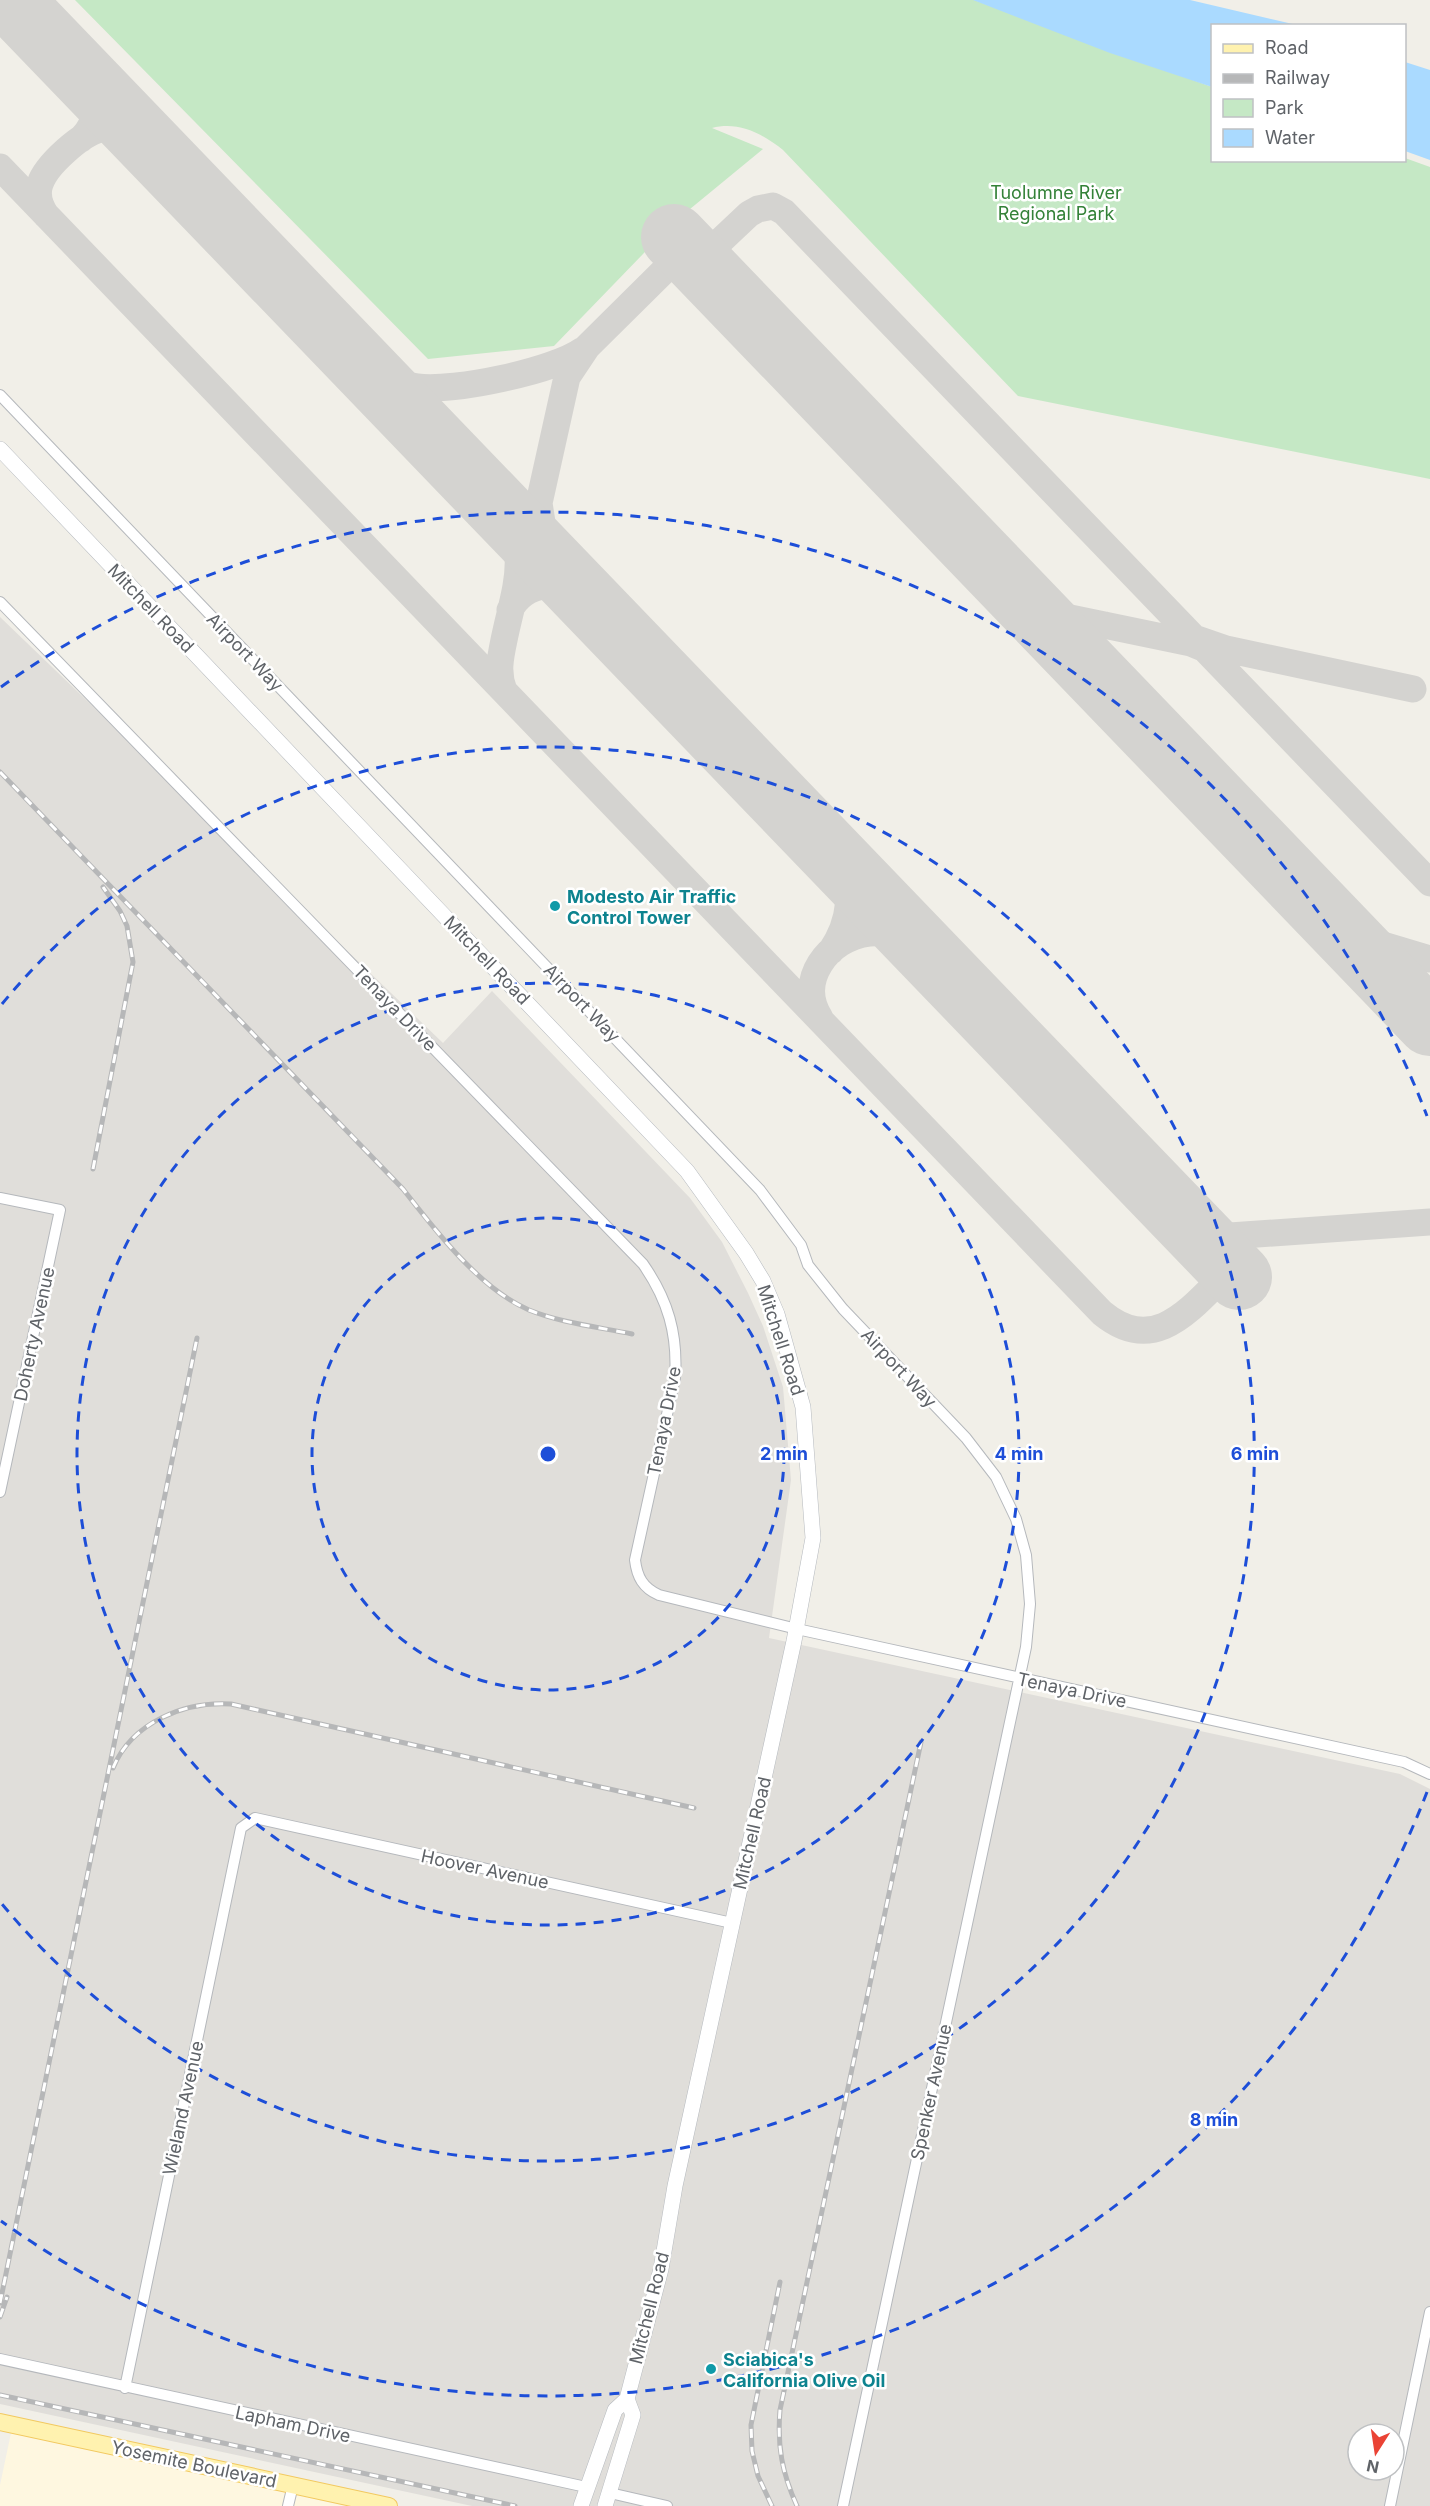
<svg xmlns="http://www.w3.org/2000/svg" width="1430" height="2506" viewBox="0 0 1430 2506" font-family="Inter,sans-serif">
<style>
.commercial{fill:#fef7e0}
.industrial{fill:#e0deda;fill-rule:evenodd}
.green{fill:#c5e8c5}
.water{fill:#aadaff}
.lines{fill:none;stroke-linecap:round;stroke-linejoin:round}
.taxiway{stroke:#d4d3d0;stroke-width:27}
.runway{stroke:#d4d3d0;stroke-width:66}
.street-casing{stroke:#b5b8bc;stroke-width:12}
.secondary-casing{stroke:#b6babf;stroke-width:16}
.primary-casing{stroke:#f2c960;stroke-width:18}
.street{stroke:#fff;stroke-width:10}
.secondary{stroke:#fff;stroke-width:15}
.primary{stroke:#fff2af;stroke-width:16}
.rail-casing{stroke:#b6b7b8;stroke-width:5}
.rail{stroke:#fff;stroke-width:3;stroke-dasharray:9;stroke-linecap:butt}
.ring{fill:none;stroke:#1d4ed8;stroke-width:3;stroke-dasharray:10 8}
.culture-dot{fill:#0f9aa8;stroke:#fff;stroke-width:2}
.labels{text-anchor:middle;dominant-baseline:central;stroke-width:5;stroke-linejoin:round;paint-order:stroke}
.park-label{font-size:18px;fill:#348238;stroke:#fff}
.street-label{font-size:18px;fill:#5f6368;stroke:#fff}
.culture-label{font-size:18px;font-weight:bold;fill:#0d838f;stroke:#fff;text-anchor:start}
.centre{fill:#1d4ed8;stroke:#fff;stroke-width:3}
.ring-label{font-size:18px;text-anchor:middle;font-weight:bold;fill:#1d4ed8;stroke:#fff;stroke-width:5;stroke-linejoin:round;paint-order:stroke}
</style>
<rect width="100%" height="100%" fill="#f1efe8"/>
<path class="commercial" d="M11,2433L360,2506H0V2485Z"/>
<path class="industrial" d="M0,617L443,1043L492,991L690,1198L722,1242L748,1293L763,1326L783,1387L791,1480L769,1638L1400,1774L1430,1789V2506H472L0,2404ZM1358,2434H1394V2470H1358Z"/>
<path class="green" d="M75,0H974L1212,87V160H1404L1405,158L1430,167V479L1018,396L783,150C763,134 739,121 712,128L763,149L673,223L554,346L428,359Z"/>
<path class="water" d="M973,0H1190L1297,25L1212,26V87L1110,53Z
M1405,62L1430,70V160L1405,151Z"/>
<g class="lines">
<path class="taxiway" d="M81,139C98,122 101,101 88,80
M0,167L1102,1313C1157,1358 1193,1305 1231,1269
M46,215C40,206 36,195 40,184C46,165 82,133 101,129C117,126 133,132 146,141
M698,262L749,214L758,209L773,206L784,212L1430,883
M358,362C376,374 395,384 417,387C454,392 554,371 583,350
M498,507C533,551 514,590 504,640C500,659 497,673 504,691
M562,574L545,542L539,503L567,377L587,347L686,249
M1021,598L1038,609L1051,614L1191,643L1203,648
M510,610C524,583 561,577 584,596
M1197,639L1226,649L1413,689
M1087,666C1073,647 1080,626 1105,625
M1337,926L1356,937L1430,959
M831,951C850,923 857,886 835,857
M820,1018C796,981 828,938 869,933C887,931 907,939 922,948
M1201,1238L1430,1222"/>
<path class="runway" d="M10,0L1239,1277
M674,237L1430,1023"/>
<g class="street-casing">
<path id="street" d="M0,395L760,1190L801,1245L808,1265L843,1309L966,1438L996,1477L1016,1519L1026,1555L1030,1604L1026,1647L843,2506
M0,602L643,1264C668,1300 678,1334 675,1378L635,1560C637,1577 643,1588 659,1595L797,1629L1404,1762L1430,1774
M0,1198L60,1210L0,1492
M0,2359L586,2487
M125,2388L241,1828L255,1818L732,1923
M610,2493L667,2506
M288,2506L293,2485
M1390,2506L1430,2312"/>
</g>
<g class="secondary-casing">
<path id="secondary" d="M0,449L687,1171L746,1253L763,1281L777,1314L803,1407L813,1538L794,1641L675,2186L661,2269L627,2399L615,2410L581,2506
M605,2506L633,2415L627,2399"/>
</g>
<g class="primary-casing">
<path id="primary" d="M0,2422L389,2506"/>
</g>
<use href="#street" class="street"/>
<use href="#secondary" class="secondary"/>
<use href="#primary" class="primary"/>
<g class="rail-casing">
<path id="rail" d="M0,772L403,1189C435,1230 480,1289 529,1310C561,1323 598,1327 632,1334
M93,1169L133,962L127,926L120,911L103,887
M113,1768C132,1722 185,1701 231,1704L694,1808
M0,2303L197,1338
M0,2317L7,2297
M0,2395L515,2506
M772,2506L758,2476L752,2451L751,2425L780,2282
M797,2506C782,2473 777,2446 780,2410L921,1742"/>
</g>
<use href="#rail" class="rail"/>
</g>
<g class="ring">
<circle cx="548" cy="1454" r="236"/>
<circle cx="548" cy="1454" r="471"/>
<path d="M2 1004A707 707 0 1 1 2 1904"/>
<path d="M1427 1792A942 942 0 0 1 1 2221M1 687A942 942 0 0 1 1427 1116"/>
</g>
<g class="culture-dot">
<circle cx="555" cy="906" r="6"/>
<circle cx="711" cy="2369" r="6"/>
</g>
<g class="labels">
<g class="park-label">
<text x="1056" y="192">Tuolumne River<tspan x="1056" dy="21">Regional Park</tspan></text>
</g>
<g class="street-label">
<text transform="translate(151 608) rotate(46)">Mitchell Road</text>
<text transform="translate(245 652) rotate(46)">Airport Way</text>
<text transform="translate(487 960) rotate(46)">Mitchell Road</text>
<text transform="translate(582 1003) rotate(46)">Airport Way</text>
<text transform="translate(395 1008) rotate(46)">Tenaya Drive</text>
<text transform="translate(34 1334) rotate(-78)">Doherty Avenue</text>
<text transform="translate(781 1340) rotate(72)">Mitchell Road</text>
<text transform="translate(899 1368) rotate(47)">Airport Way</text>
<text transform="translate(664 1421) rotate(-79)">Tenaya Drive</text>
<text transform="translate(1072 1690) rotate(12)">Tenaya Drive</text>
<text transform="translate(752 1833) rotate(-77)">Mitchell Road</text>
<text transform="translate(485 1869) rotate(12)">Hoover Avenue</text>
<text transform="translate(931 2092) rotate(-78)">Spenker Avenue</text>
<text transform="translate(183 2108) rotate(-78)">Wieland Avenue</text>
<text transform="translate(649 2308) rotate(-76)">Mitchell Road</text>
<text transform="translate(293 2424) rotate(12)">Lapham Drive</text>
<text transform="translate(194 2464) rotate(12)">Yosemite Boulevard</text>
</g>
<g class="culture-label">
<text x="567" y="896">Modesto Air Traffic<tspan x="567" dy="21">Control Tower</tspan></text>
<text x="723" y="2359">Sciabica's<tspan x="723" dy="21">California Olive Oil</tspan></text>
</g>
</g>
<circle cx="548" cy="1454" r="9" class="centre"/>
<g class="ring-label">
<text x="784" y="1460">2 min</text>
<text x="1019" y="1460">4 min</text>
<text x="1255" y="1460">6 min</text>
<text x="1214" y="2126">8 min</text>
</g>
<rect x="1211" y="24" width="195" height="138" fill="#ffffff" stroke="#bfc1c3" stroke-width="1.5"/>
<rect x="1223" y="44" width="30" height="9" fill="#fff2af" stroke="#bfc1c3" stroke-width="1.5"/>
<text x="1265" y="54" font-size="18" fill="#5f6368">Road</text>
<rect x="1223" y="74" width="30" height="9" fill="#b6b7b8" stroke="#bfc1c3" stroke-width="1.5"/>
<text x="1265" y="84" font-size="18" fill="#5f6368">Railway</text>
<rect x="1223" y="99" width="30" height="18" fill="#c5e8c5" stroke="#bfc1c3" stroke-width="1.5"/>
<text x="1265" y="114" font-size="18" fill="#5f6368">Park</text>
<rect x="1223" y="129" width="30" height="18" fill="#aadaff" stroke="#bfc1c3" stroke-width="1.5"/>
<text x="1265" y="144" font-size="18" fill="#5f6368">Water</text>
<g transform="translate(1376 2452) rotate(192)"><circle r="28" fill="#ffffff" stroke="#bfc1c3" stroke-width="1.5"/>
<path d="M0-4.5L10 22L0 15L-10 22Z" fill="#ea4335"/>
<text y="-9" font-size="16" font-weight="bold" text-anchor="middle" fill="#5f6368">N</text>
</g>
</svg>
